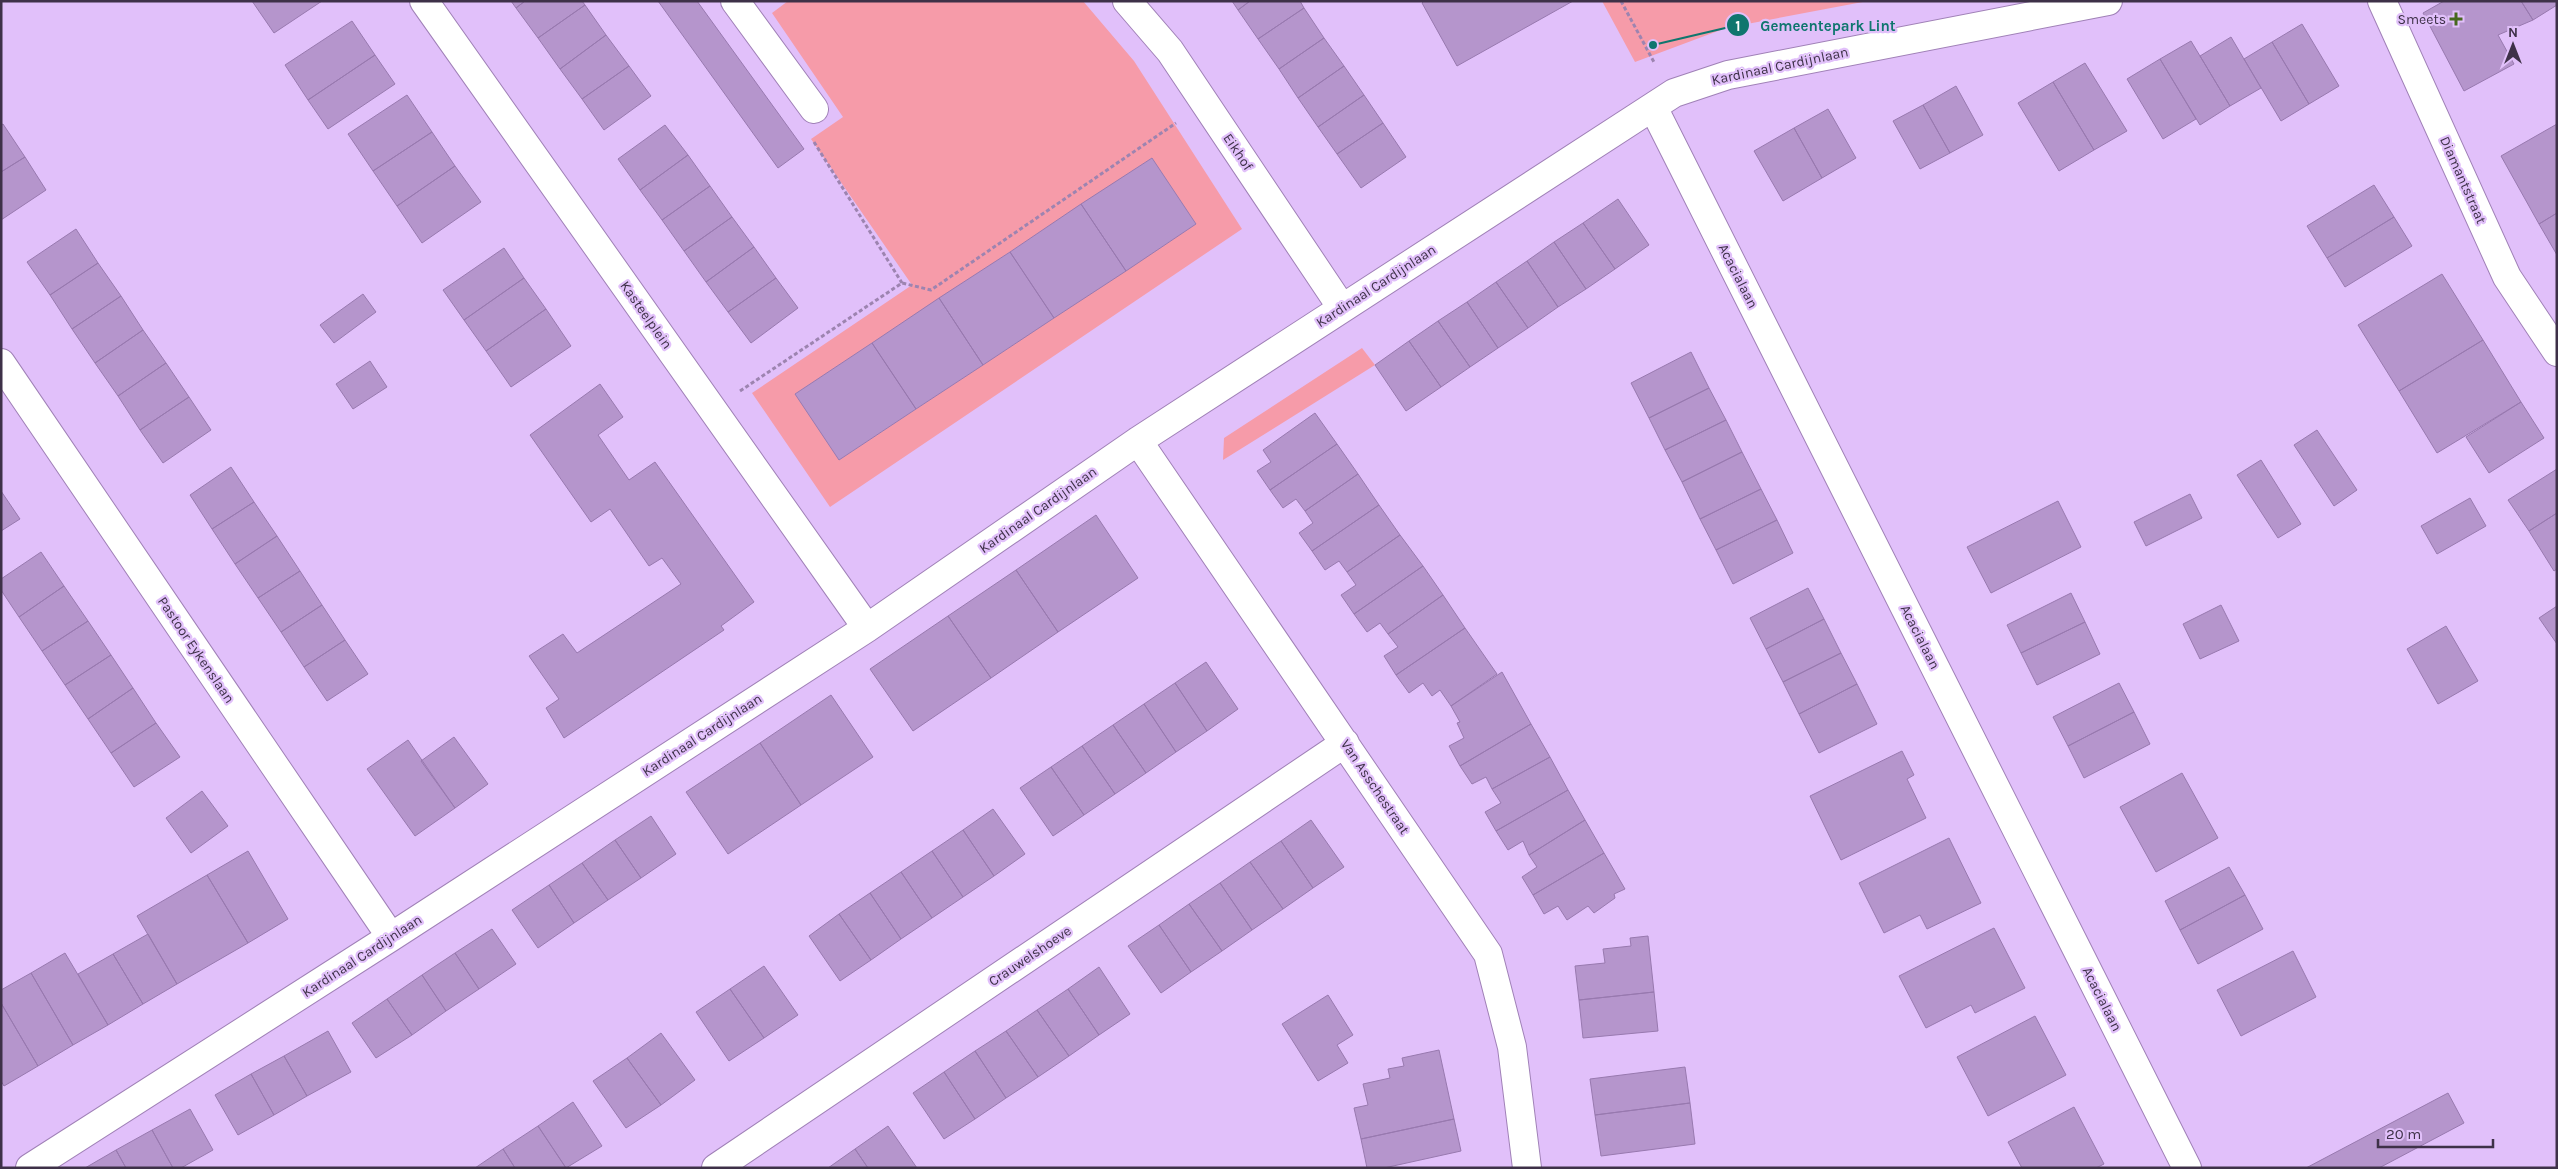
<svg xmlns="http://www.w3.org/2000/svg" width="2558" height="1169" viewBox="0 0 2558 1169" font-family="Karla,sans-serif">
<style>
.green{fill:#f69ba9;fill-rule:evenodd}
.building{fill:#b595cc;stroke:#9879af}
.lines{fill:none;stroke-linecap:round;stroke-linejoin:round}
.minor-casing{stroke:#a081b7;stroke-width:30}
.path{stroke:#9d84b0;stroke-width:3;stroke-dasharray:4 2.5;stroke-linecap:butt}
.minor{stroke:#fff;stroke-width:28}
.poi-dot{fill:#47681f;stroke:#e1c0fa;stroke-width:2}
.labels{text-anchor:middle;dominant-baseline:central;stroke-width:4.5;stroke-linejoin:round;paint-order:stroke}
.poi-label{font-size:14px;fill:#3e3148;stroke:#e1c0fa;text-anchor:end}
.street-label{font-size:14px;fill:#3e3148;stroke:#e1c0fa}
.leader{fill:none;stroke:#0f766e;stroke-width:2}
.callout-dot{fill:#0f766e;stroke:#e1c0fa;stroke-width:2}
.mark-label{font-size:15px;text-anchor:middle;font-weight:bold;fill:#fff}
.callout-label{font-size:15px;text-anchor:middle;font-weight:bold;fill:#0f766e;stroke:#e1c0fa;stroke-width:4.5;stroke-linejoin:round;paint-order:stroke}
</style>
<rect width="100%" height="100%" fill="#e1c0fa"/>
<path class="green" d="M788,1H1083L1134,61L1242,229L830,507L752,393L912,285L811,139L843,117L772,13ZM1152,158L1196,224L839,460L795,394Z
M1602,1H1868L1726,28L1635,62Z
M1362,348L1375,365L1223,460L1224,438Z"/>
<path class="building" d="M252,1H322L274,33Z
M511,1H525L516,8Z
M525,1H582L585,5L538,38L516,8Z
M658,1H697L804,149L778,168Z
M1232,1H1250L1238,10Z
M1250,1H1300L1304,8L1258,39L1238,10Z
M1424,1H1573L1457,66L1422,3Z
M2444,1H2521L2533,20L2498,35L2514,64L2464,91L2423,13Z
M2521,1H2557V5L2533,20Z
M585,5L606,35L560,69L538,38Z
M1304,8L1324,38L1279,69L1258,39Z
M352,21L375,55L308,100L285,65Z
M2302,24L2339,86L2309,104L2272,42Z
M606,35L629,66L582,99L560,69Z
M2231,37L2261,88L2230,106L2200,56Z
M1324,38L1344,66L1298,98L1279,69Z
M2191,41L2230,106L2200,125L2160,59Z
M2272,42L2309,104L2281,121L2244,59Z
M375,55L395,84L328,129L308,100Z
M2160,59L2196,119L2163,139L2127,79Z
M2085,63L2127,131L2094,150L2053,82Z
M629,66L651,96L604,130L582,99Z
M1344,66L1364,95L1318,127L1298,98Z
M2053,82L2094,150L2059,171L2018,103Z
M1956,86L1983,135L1950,153L1923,105Z
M407,95L432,132L373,171L348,134Z
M1364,95L1383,123L1337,154L1318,127Z
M1923,105L1950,153L1920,169L1893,121Z
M1828,109L1856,158L1822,178L1794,128Z
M1383,123L1406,157L1361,188L1337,154Z
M3,124L25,157L1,172V125Z
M2557,124V213L2539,224L2501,156Z
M665,125L688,155L640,190L618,159Z
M1794,128L1822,178L1783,201L1754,151Z
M432,132L455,166L397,206L373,171Z
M688,155L710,186L662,220L640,190Z
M25,157L46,190L1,220V172Z
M1152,158L1196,224L1126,271L1081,204Z
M455,166L481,202L422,243L397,206Z
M2374,185L2394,217L2327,258L2307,226Z
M710,186L732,217L684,251L662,220Z
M1618,199L1649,245L1615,269L1583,223Z
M1081,204L1126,271L1054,318L1010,252Z
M2557,213V255L2539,224Z
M732,217L754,247L706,282L684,251Z
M2394,217L2412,246L2345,287L2327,258Z
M1583,223L1615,269L1586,289L1554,242Z
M76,229L98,263L50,295L27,262Z
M1554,242L1586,289L1558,307L1527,261Z
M754,247L776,278L728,312L706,282Z
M504,248L524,278L464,320L443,290Z
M1010,252L1054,318L983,365L939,298Z
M1527,261L1558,307L1528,328L1496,282Z
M98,263L121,296L72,329L50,295Z
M2442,274L2483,340L2399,391L2358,325Z
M524,278L546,309L486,351L464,320Z
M776,278L798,308L751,343L728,312Z
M1496,282L1528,328L1498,348L1467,302Z
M363,294L376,312L334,343L320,325Z
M121,296L143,330L95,363L72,329Z
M939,298L983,365L916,409L872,343Z
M1467,302L1498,348L1470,367L1438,321Z
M546,309L571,346L511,387L486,351Z
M1438,321L1470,367L1441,387L1409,341Z
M143,330L166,363L118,396L95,363Z
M2483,340L2521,402L2437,453L2399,391Z
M1409,341L1441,387L1406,411L1375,365Z
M872,343L916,409L839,460L795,394Z
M1691,352L1709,388L1649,418L1631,383Z
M370,361L387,387L353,409L336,384Z
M166,363L189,397L140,430L118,396Z
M600,384L623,417L598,435L629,480L655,462L754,602L721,626L724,630L564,738L546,708L559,699L529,656L563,634L577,653L681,584L662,558L649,566L610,509L591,522L530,435Z
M1709,388L1726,420L1665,450L1649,418Z
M189,397L211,430L163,463L140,430Z
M2521,402L2544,438L2489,473L2466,437Z
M1315,413L1337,444L1270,490L1257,471L1271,462L1263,450Z
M1726,420L1742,452L1682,482L1665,450Z
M2317,430L2357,490L2334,506L2294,445Z
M1337,444L1358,474L1305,511L1296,499L1283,508L1270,490Z
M1742,452L1761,489L1700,519L1682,482Z
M2261,460L2301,524L2278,538L2237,475Z
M231,467L254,502L212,529L190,495Z
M2557,469V513L2529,531L2508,500Z
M1358,474L1379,505L1312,551L1299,533L1313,523L1305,511Z
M1761,489L1777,520L1716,550L1700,519Z
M1,491L20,519L1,531Z
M2190,494L2202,518L2146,546L2134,522Z
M2470,498L2486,526L2437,554L2421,526Z
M2058,501L2081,547L1991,593L1967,547Z
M254,502L277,536L235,564L212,529Z
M1379,505L1400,535L1347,572L1339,561L1325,570L1312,551Z
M2557,513V569L2554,571L2529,531Z
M1096,515L1138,578L1058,632L1016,570Z
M1777,520L1793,553L1733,584L1716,550Z
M1400,535L1423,566L1354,614L1341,595L1356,585L1347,572Z
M277,536L300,571L258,598L235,564Z
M41,552L64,586L19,617L1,590V579Z
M1423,566L1443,595L1388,634L1380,623L1367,632L1354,614Z
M1016,570L1058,632L991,678L948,616Z
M300,571L322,605L281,632L258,598Z
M64,586L88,621L42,651L19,617Z
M1808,588L1824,619L1766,649L1750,618Z
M2071,593L2085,622L2021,653L2007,625Z
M1443,595L1465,628L1396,675L1384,656L1398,647L1388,634Z
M322,605L345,640L304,667L281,632Z
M2221,605L2239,641L2200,659L2183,624Z
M2557,606V644L2539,618Z
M948,616L991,678L913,731L870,669Z
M1824,619L1841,653L1783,682L1766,649Z
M88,621L111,655L65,685L42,651Z
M2085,622L2100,654L2037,685L2021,653Z
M2446,626L2478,681L2438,704L2407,649Z
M1465,628L1497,674L1451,706L1440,690L1432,696L1423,683L1409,693L1396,675Z
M345,640L368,674L327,701L304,667Z
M1841,653L1857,684L1799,714L1783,682Z
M111,655L133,688L88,719L65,685Z
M1206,662L1238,709L1207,731L1175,683Z
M1502,672L1531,724L1460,766L1449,746L1464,738L1457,723L1460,722L1451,706Z
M1175,683L1207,731L1176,752L1144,704Z
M2119,683L2134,712L2068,746L2053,717Z
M1857,684L1877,724L1819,753L1799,714Z
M133,688L156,723L111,753L88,719Z
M831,695L873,757L801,805L760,743Z
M1144,704L1176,752L1146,773L1113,725Z
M2134,712L2150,744L2084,778L2068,746Z
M156,723L180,757L134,787L111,753Z
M1531,724L1550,757L1492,789L1486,777L1472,784L1460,766Z
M1113,725L1146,773L1115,794L1082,746Z
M454,737L488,784L455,808L421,761Z
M408,740L455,808L415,836L367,769Z
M760,743L801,805L728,854L686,792Z
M1082,746L1115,794L1084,815L1051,767Z
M1902,751L1914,775L1907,779L1926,818L1841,860L1810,796Z
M1550,757L1568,790L1496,831L1485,812L1501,803L1492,789Z
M1051,767L1084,815L1053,836L1020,788Z
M2182,773L2218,838L2156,872L2120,807Z
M1568,790L1585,820L1529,855L1523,841L1508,850L1496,831Z
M202,791L228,826L191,853L166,818Z
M993,809L1025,854L994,876L963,830Z
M651,816L676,854L641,878L615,840Z
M1311,820L1344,867L1313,888L1281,841Z
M1585,820L1604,853L1533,895L1522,877L1537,867L1529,855Z
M963,830L994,876L963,897L932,851Z
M1949,838L1981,903L1927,929L1920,915L1884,933L1859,883Z
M615,840L641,878L608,900L582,863Z
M1281,841L1313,888L1283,909L1250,862Z
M248,851L288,919L248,943L207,875Z
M932,851L963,897L932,918L901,872Z
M1604,853L1625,889L1614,894L1615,898L1594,913L1588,906L1567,920L1558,906L1544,914L1533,895Z
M1250,862L1283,909L1252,930L1220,883Z
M582,863L608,900L574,923L549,885Z
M2229,867L2245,895L2180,930L2165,901Z
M901,872L932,918L901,939L870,893Z
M207,875L248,943L177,984L137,916Z
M1220,883L1252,930L1222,951L1189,904Z
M549,885L574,923L538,948L512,910Z
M870,893L901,939L871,960L839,914Z
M2245,895L2263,929L2198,964L2180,930Z
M1189,904L1222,951L1191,972L1159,925Z
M839,914L871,960L840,981L809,936Z
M1159,925L1191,972L1161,993L1128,946Z
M1994,928L2025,988L1975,1013L1971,1005L1926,1028L1899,976Z
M492,929L516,964L479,989L455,953Z
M148,934L177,984L143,1004L113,954Z
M1648,936L1654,992L1579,1000L1575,966L1605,963L1603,949L1631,946L1630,938Z
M2293,951L2316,997L2241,1036L2217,990Z
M65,953L108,1025L73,1045L31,973Z
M455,953L479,989L446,1011L422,975Z
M113,954L143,1004L108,1025L78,974Z
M764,966L798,1015L764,1038L730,989Z
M1099,967L1130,1014L1099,1035L1068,989Z
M31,973L73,1045L38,1066L1,1003V990Z
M422,975L446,1011L412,1035L387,999Z
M730,989L764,1038L729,1061L696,1012Z
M1068,989L1099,1035L1069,1056L1037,1010Z
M1654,992L1658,1031L1583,1038L1579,1000Z
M1328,995L1353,1035L1337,1045L1348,1063L1318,1081L1282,1024Z
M387,999L412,1035L376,1058L352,1023Z
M1,1003L38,1066L4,1086L1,1081Z
M1037,1010L1069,1056L1038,1077L1006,1031Z
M2035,1016L2066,1075L1988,1116L1957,1057Z
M328,1031L351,1072L307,1096L284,1056Z
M1006,1031L1038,1077L1006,1098L975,1051Z
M661,1033L695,1080L661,1105L627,1058Z
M1439,1050L1454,1119L1361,1139L1354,1108L1368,1105L1363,1084L1390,1078L1388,1069L1404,1066L1402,1058Z
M975,1051L1006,1098L975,1119L944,1072Z
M284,1056L307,1096L274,1115L251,1074Z
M627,1058L661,1105L626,1128L593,1081Z
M1685,1067L1690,1103L1595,1115L1590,1079Z
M944,1072L975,1119L944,1139L913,1093Z
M251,1074L274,1115L238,1135L215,1095Z
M2448,1093L2464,1123L2379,1168H2306Z
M573,1102L602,1146L566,1168L538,1126Z
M1690,1103L1695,1144L1601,1156L1595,1115Z
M2074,1107L2104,1164L2096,1168H2022L2008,1142Z
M190,1109L213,1150L181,1168H173L152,1130Z
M1454,1119L1461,1151L1384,1168H1367L1361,1139Z
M538,1126L566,1168H515L503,1149Z
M888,1126L917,1168H868L855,1149Z
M152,1130L173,1168H126L116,1150Z
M503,1149L515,1168H475Z
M855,1149L868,1168H828Z
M116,1150L126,1168H85Z"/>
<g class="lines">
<g class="minor-casing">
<path id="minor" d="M424,1L867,628
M735,1L814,109
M1127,1L1170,51L1342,308
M2382,1L2507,277L2557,352
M1653,107L2187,1168
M1,363L391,937
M1138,441L1488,954L1512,1047L1527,1168
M30,1168L391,937L867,628L1138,441L1674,93L1728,75L2108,1
M716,1168L1345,743"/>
</g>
<path class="path" d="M1621,1L1655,64
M814,142L902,283
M740,391L902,283L931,290L1176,123"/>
<use href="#minor" class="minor"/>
</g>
<path class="poi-dot" d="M2453.5 11.5h5v5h5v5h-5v5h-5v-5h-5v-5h5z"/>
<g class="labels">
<g class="poi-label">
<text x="2446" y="19">Smeets</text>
</g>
<g class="street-label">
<text transform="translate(1780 66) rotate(-12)">Kardinaal Cardijnlaan</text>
<text transform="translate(1238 152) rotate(56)">Eikhof</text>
<text transform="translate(2463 180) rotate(66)">Diamantstraat</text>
<text transform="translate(1738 276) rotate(63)">Acacialaan</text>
<text transform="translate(1376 286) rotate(-33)">Kardinaal Cardijnlaan</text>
<text transform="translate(646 315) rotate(55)">Kasteelplein</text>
<text transform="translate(1038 510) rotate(-35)">Kardinaal Cardijnlaan</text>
<text transform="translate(1920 637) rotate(63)">Acacialaan</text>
<text transform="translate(196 650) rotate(56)">Pastoor Eykenslaan</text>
<text transform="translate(702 735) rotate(-33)">Kardinaal Cardijnlaan</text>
<text transform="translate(1375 787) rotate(56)">Van Asschestraat</text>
<text transform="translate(362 956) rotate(-33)">Kardinaal Cardijnlaan</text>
<text transform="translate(1030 956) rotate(-34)">Crauwelshoeve</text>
<text transform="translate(2102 999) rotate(63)">Acacialaan</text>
</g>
</g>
<path class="leader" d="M1653 45L1738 25"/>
<g class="callout-dot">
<circle cx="1653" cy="45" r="5"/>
<circle cx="1738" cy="25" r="12"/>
</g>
<g class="mark-label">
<text x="1738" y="31">1</text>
</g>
<g class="callout-label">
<text x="1828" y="31">Gemeentepark Lint</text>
</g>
<rect width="2558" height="1169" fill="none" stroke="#3e3148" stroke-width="5"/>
<g transform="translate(2513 45)" stroke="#e1c0fa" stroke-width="4" paint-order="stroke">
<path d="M0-4L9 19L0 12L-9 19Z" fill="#3e3148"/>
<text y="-8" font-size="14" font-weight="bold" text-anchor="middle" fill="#3e3148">N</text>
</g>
<path d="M2378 1139v8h115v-8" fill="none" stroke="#3e3148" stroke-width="2.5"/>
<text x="2386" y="1139" font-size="15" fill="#3e3148" stroke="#e1c0fa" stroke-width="4" paint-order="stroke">20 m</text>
</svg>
